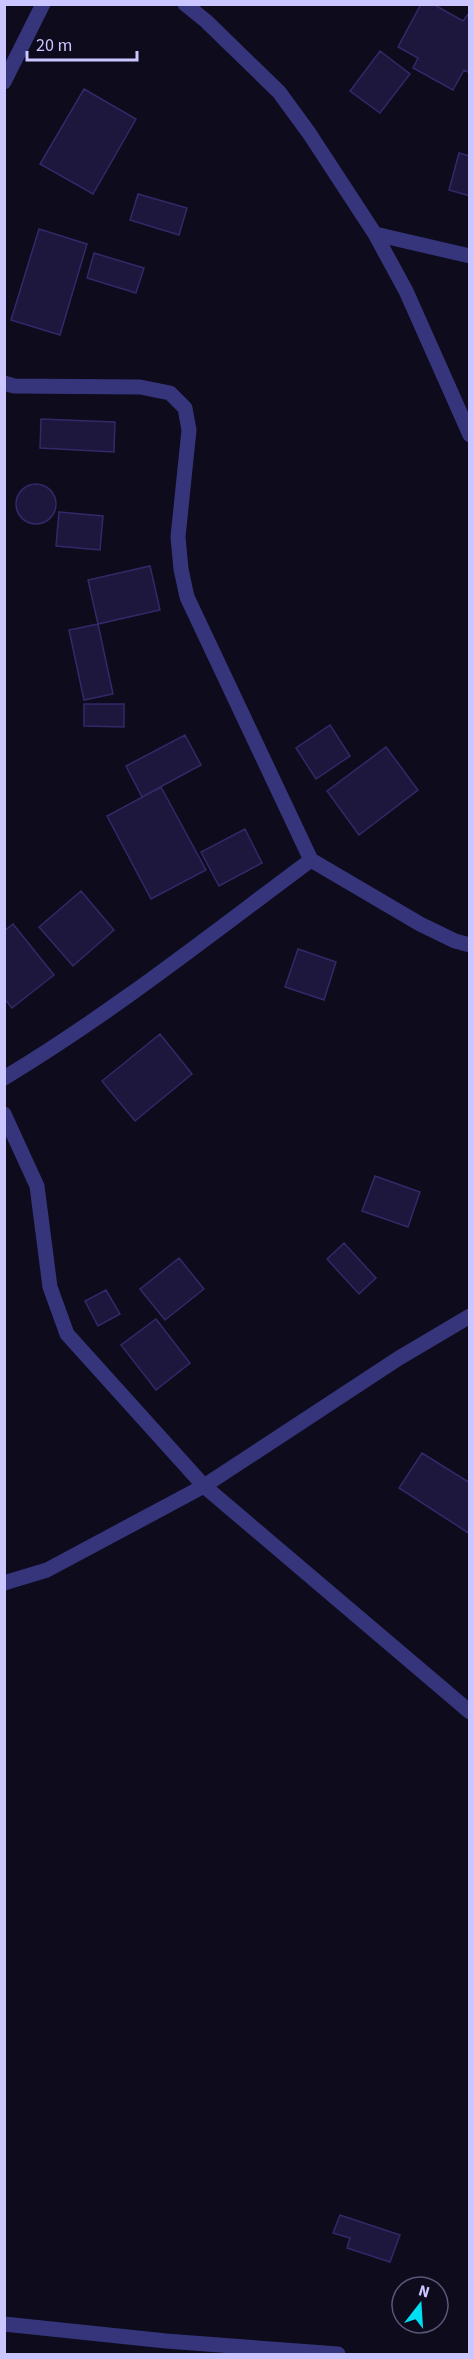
<svg xmlns="http://www.w3.org/2000/svg" width="474" height="2359" viewBox="0 0 474 2359" font-family="'Source Sans 3',sans-serif">
<style>
.building{fill:#1e173d;stroke:#342869;stroke-width:1.5}
.lines{fill:none;stroke-linecap:round;stroke-linejoin:round}
.minor{stroke:#36357c;stroke-width:15}
.tertiary{stroke:#36357c;stroke-width:15}
</style>
<rect width="100%" height="100%" fill="#0d0b1c"/>
<path class="building" d="M421,4H433L463,21L470,12V73L464,70L453,90L413,68L418,58L398,47Z
M380,51L410,74L380,113L350,91Z
M84,89L136,119L93,194L40,164Z
M459,153L470,156V196L449,190Z
M138,194L187,208L179,235L130,220Z
M39,229L87,244L60,335L11,320Z
M94,253L144,268L136,293L87,278Z
M41,419L115,422L114,452L40,448Z
M16 504a20 20 0 1 1 40 0a20 20 0 1 1-40 0Z
M59,512L103,516L100,550L56,546Z
M150,566L160,610L98,624L88,580Z
M98,624L113,694L84,700L69,630Z
M84,704H124V727L84,726Z
M330,725L350,756L316,779L296,748Z
M185,735L201,765L142,797L126,766Z
M386,747L418,790L359,835L327,791Z
M161,787L206,870L151,899L107,816Z
M245,829L262,863L219,886L201,852Z
M81,891L114,930L73,966L39,927Z
M13,924L54,975L12,1008L4,998V931Z
M298,949L336,962L324,1000L285,987Z
M160,1034L192,1074L135,1121L102,1081Z
M375,1176L420,1192L408,1227L362,1211Z
M344,1243L376,1278L359,1294L327,1259Z
M179,1258L204,1289L165,1320L140,1289Z
M106,1290L120,1314L98,1326L85,1301Z
M156,1319L190,1363L156,1390L121,1345Z
M422,1453L470,1483V1534L399,1488Z
M340,2215L400,2235L390,2262L347,2248L350,2238L333,2233Z"/>
<g class="lines">
<path class="minor" d="M185,4L206,21L279,92L309,133L375,234L406,291L470,435
M4,82L43,4
M375,234L470,256
M4,383L14,386L140,387L170,393L185,408L189,430L178,537L181,569L187,597L311,860L420,924L455,941L470,945
M4,1078C112,1013 210,935 311,860
M4,1114L37,1186L50,1287L67,1334L204,1486L470,1712
M4,2324L166,2341L338,2354"/>
<path class="tertiary" d="M4,1583L47,1570L204,1486L399,1358L470,1316"/>
</g>
<rect width="474" height="2359" fill="none" stroke="#cbc6ff" stroke-width="12"/>
<g transform="translate(420 2305) rotate(17)"><circle r="28" fill="#0d0b1c" stroke="#595677" stroke-width="1.5"/>
<path d="M0-4.5L10 22L0 15L-10 22Z" fill="#00def1"/>
<text y="-9" font-size="16" font-weight="bold" text-anchor="middle" fill="#cbc6ff">N</text>
</g>
<path d="M27 51v9h110v-9" fill="none" stroke="#cbc6ff" stroke-width="3"/>
<text x="36" y="51" font-size="18" fill="#cbc6ff" stroke="#0d0b1c" stroke-width="4.5" paint-order="stroke">20 m</text>
</svg>
